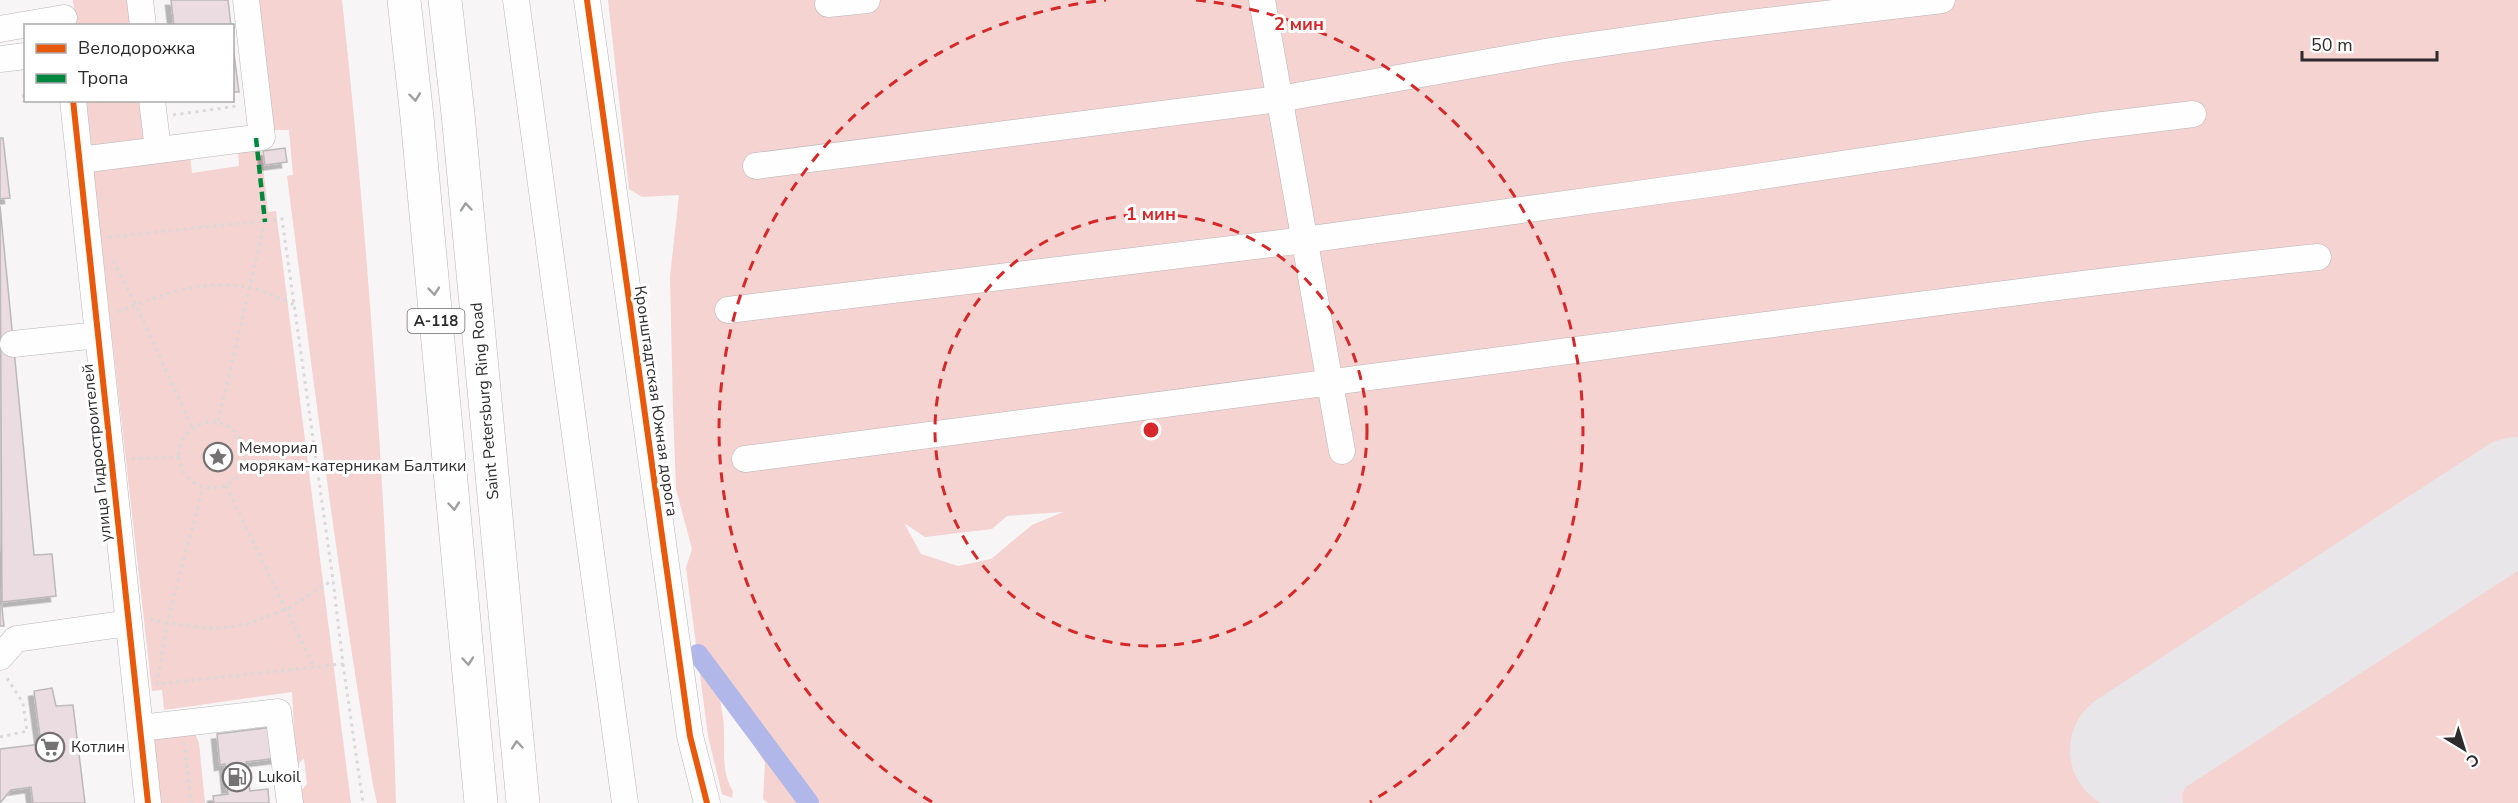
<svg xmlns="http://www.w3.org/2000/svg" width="2518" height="803" viewBox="0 0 2518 803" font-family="'Nunito Sans',sans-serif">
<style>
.built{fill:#ece4ea}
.green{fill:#f4d3d0;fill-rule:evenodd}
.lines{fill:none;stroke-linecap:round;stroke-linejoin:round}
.canal{stroke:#b1b7e9;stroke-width:20}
.taxiway{stroke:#e8e6e8;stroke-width:48}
.runway{stroke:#e8e6e8;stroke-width:122}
.building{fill:#eadce1;stroke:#bcb9ba;stroke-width:1.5;filter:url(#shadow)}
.minor-casing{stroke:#b9b6b8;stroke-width:27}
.highway-casing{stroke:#b9b6b8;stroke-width:34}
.path{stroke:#d9d9d9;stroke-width:3;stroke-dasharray:3 4.5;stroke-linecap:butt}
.minor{stroke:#fefefe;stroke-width:26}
.highway{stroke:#fefefe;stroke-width:33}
.quiet{stroke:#00873e;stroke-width:4.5;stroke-dasharray:9 4.5;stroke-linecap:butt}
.cycleway-casing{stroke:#fff;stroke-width:10}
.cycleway{stroke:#e8590c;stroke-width:6}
.oneway{stroke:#a09fa0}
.ring{fill:none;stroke:#d62828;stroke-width:3;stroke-dasharray:10 8}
.labels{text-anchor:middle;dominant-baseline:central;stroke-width:6;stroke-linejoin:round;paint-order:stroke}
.shield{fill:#fff;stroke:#6c6b6b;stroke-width:1.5}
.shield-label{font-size:15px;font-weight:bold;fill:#2d2b2c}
.street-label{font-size:16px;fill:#2d2b2c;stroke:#fff}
.poi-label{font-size:16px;fill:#2d2b2c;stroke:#fff;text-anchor:start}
.centre{fill:#d62828;stroke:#fff;stroke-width:3}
.ring-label{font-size:18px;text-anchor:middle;font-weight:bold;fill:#d62828;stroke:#fff;stroke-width:6;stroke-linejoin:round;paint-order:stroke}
</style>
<defs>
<filter id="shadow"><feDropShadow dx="-5.5" dy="5.5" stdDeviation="0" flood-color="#0004"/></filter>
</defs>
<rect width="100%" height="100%" fill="#f8f5f7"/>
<path class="built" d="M2518,429V603L2224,803H1942Z"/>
<path class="green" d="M73,0H133L136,25H76Z
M256,0H342C371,267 388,535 396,803H377L373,785C339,583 313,379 287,176L293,175L289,130H271Z
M608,0H2518V446L2074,736L2070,732L2118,803H768L763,799L765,763L740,723L720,697C721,708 724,719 724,730C725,750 721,773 733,791L732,798L722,794L708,736L686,568L692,549L676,489L673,409L670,277L679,195L642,197L629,189ZM1063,512L1032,525L991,559L958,566L921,554L904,523L925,537L992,529L1007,516Z
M86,101H146L145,140L92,149Z
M261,146L268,212L276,211L351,803H300L299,793L307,784L304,758L296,767L292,692L164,710L162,690L152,691L93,169L190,155L192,173L239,166L238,150Z
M2518,555V803H2183L2182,794L2200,763Z
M194,731L199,743L205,803H160L153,737Z"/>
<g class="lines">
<path class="canal" d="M698,654L809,803"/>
<path class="taxiway" d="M2131,750L2130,769L2145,803"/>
<path class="runway" d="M2131,750L2518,498"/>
</g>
<path class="building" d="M171,0H228L231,26H174Z
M232,38L239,92H232Z
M0,138H3L10,198L0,199Z
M285,148L287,162L265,165L263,151Z
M0,206L34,555L52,554L56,596L2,602Z
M0,589L4,626H0Z
M52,688L56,706L73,705L85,803H33L31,787L11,790L0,803V749L41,744L34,691Z
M273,727L277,758L246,762L250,791L268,789L269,803H214L213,796L228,794L225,764L220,765L217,734Z"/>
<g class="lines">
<g class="minor-casing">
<path id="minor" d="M140,0L143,26
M516,0L625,803
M587,0L690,736L707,803
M1262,0L1342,451
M828,4L867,0
M0,29L64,18
M0,59L26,56
M73,100L148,803
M152,100L158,150
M80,160L262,137L246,0
M756,166L1279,99L1557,50L1717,27L1942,0
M728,310L1305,240L1716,183L2095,126L2193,114
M13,344L98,335
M745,459C1032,421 1319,385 1606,346C1843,315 2080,282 2318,257
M0,657L16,639L129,623
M140,728L278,712L290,803"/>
</g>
<g class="highway-casing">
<path id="highway" d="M404,0L417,117L481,803
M445,0L458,114L523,803"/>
</g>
<path class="path" d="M22,96H26
M173,115L238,106
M109,237L282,219L333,580L343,664L157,684L167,623L203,487
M113,261L136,305L192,427
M118,312C160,295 201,279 248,287C263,289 280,299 295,305
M218,421L265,222
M179 455a33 33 0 1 1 66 0a33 33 0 1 1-66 0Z
M246,454L312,443
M132,459L179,457
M226,486L313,665
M150,619L167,623L215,629L247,624L287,609L333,580
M343,664L363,803
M0,737L27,731L23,703L7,678
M184,742L191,803"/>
<use href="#minor" class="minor"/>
<use href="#highway" class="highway"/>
<path class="quiet" d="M256,138L265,222"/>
<g class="cycleway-casing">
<path id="cycleway" d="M587,0L690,736L707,803
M73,100L148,803"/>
</g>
<use href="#cycleway" class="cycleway"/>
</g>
<defs><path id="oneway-chevron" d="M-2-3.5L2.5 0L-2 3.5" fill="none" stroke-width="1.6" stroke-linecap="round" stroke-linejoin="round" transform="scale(1.5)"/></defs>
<g class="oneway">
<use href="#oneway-chevron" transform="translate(415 97) rotate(83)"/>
<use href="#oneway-chevron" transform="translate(466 207) rotate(-95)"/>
<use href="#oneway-chevron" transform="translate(434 291) rotate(85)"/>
<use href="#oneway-chevron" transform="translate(454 506) rotate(85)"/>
<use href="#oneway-chevron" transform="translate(468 661) rotate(85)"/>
<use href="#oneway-chevron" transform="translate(517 745) rotate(-95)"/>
</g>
<g class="ring">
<circle cx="1151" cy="430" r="216"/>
<path d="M932 802A432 432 0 0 1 1106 0M1196 0A432 432 0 0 1 1370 802"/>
</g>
<defs>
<g id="sight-ring" transform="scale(1.5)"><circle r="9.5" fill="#fff" stroke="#747273" stroke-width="1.5"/><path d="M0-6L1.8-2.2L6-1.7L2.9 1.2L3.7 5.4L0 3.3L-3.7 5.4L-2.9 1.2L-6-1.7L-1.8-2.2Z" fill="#747273"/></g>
<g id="supermarket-ring" transform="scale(1.5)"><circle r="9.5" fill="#fff" stroke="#747273" stroke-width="1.5"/><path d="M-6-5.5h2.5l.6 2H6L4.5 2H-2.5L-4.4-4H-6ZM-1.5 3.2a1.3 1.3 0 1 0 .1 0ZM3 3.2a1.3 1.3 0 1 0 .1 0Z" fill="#747273"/></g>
<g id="fuel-ring" transform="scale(1.5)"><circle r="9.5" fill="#fff" stroke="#747273" stroke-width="1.5"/><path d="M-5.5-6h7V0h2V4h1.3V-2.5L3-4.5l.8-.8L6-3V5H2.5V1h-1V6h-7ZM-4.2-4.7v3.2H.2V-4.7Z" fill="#747273"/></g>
</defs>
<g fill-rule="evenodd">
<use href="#sight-ring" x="218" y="457"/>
<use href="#supermarket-ring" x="50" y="747"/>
<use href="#fuel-ring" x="237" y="777"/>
</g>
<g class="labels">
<rect class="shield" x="407.5" y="309" width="57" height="24" rx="4.5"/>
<g class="shield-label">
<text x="436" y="321">А-118</text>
</g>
<g class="street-label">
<text transform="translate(485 401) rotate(-95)">Saint Petersburg Ring Road</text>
<text transform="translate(656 401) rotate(82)">Кронштадтская Южная дорога</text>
<text transform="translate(97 453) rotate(-96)">улица Гидростроителей</text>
</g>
<g class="poi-label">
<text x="239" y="448">Мемориал<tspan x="239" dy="18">морякам-катерникам Балтики</tspan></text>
<text x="71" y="747">Котлин</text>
<text x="258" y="777">Lukoil</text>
</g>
</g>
<circle cx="1151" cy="430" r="9" class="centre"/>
<g class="ring-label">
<text x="1299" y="30">2 мин</text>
<text x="1151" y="220">1 мин</text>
</g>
<rect x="24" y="24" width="210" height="78" fill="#ffffff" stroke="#abaaab" stroke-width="1.5"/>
<rect x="36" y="44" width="30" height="9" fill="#e8590c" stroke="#abaaab" stroke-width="1.5"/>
<text x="78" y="54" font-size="18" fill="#2d2b2c">Велодорожка</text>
<rect x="36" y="74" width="30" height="9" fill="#00873e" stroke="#abaaab" stroke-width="1.5"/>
<text x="78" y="84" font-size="18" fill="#2d2b2c">Тропа</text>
<g transform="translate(2464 749) rotate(142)" stroke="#ffffff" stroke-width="4.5" paint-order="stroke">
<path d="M0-4.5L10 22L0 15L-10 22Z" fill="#2d2b2c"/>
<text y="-9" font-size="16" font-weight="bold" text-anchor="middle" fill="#2d2b2c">С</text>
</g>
<path d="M2302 51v9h135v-9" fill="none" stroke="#2d2b2c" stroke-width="3"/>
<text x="2311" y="51" font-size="18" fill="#2d2b2c" stroke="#ffffff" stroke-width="4.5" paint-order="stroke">50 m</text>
</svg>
